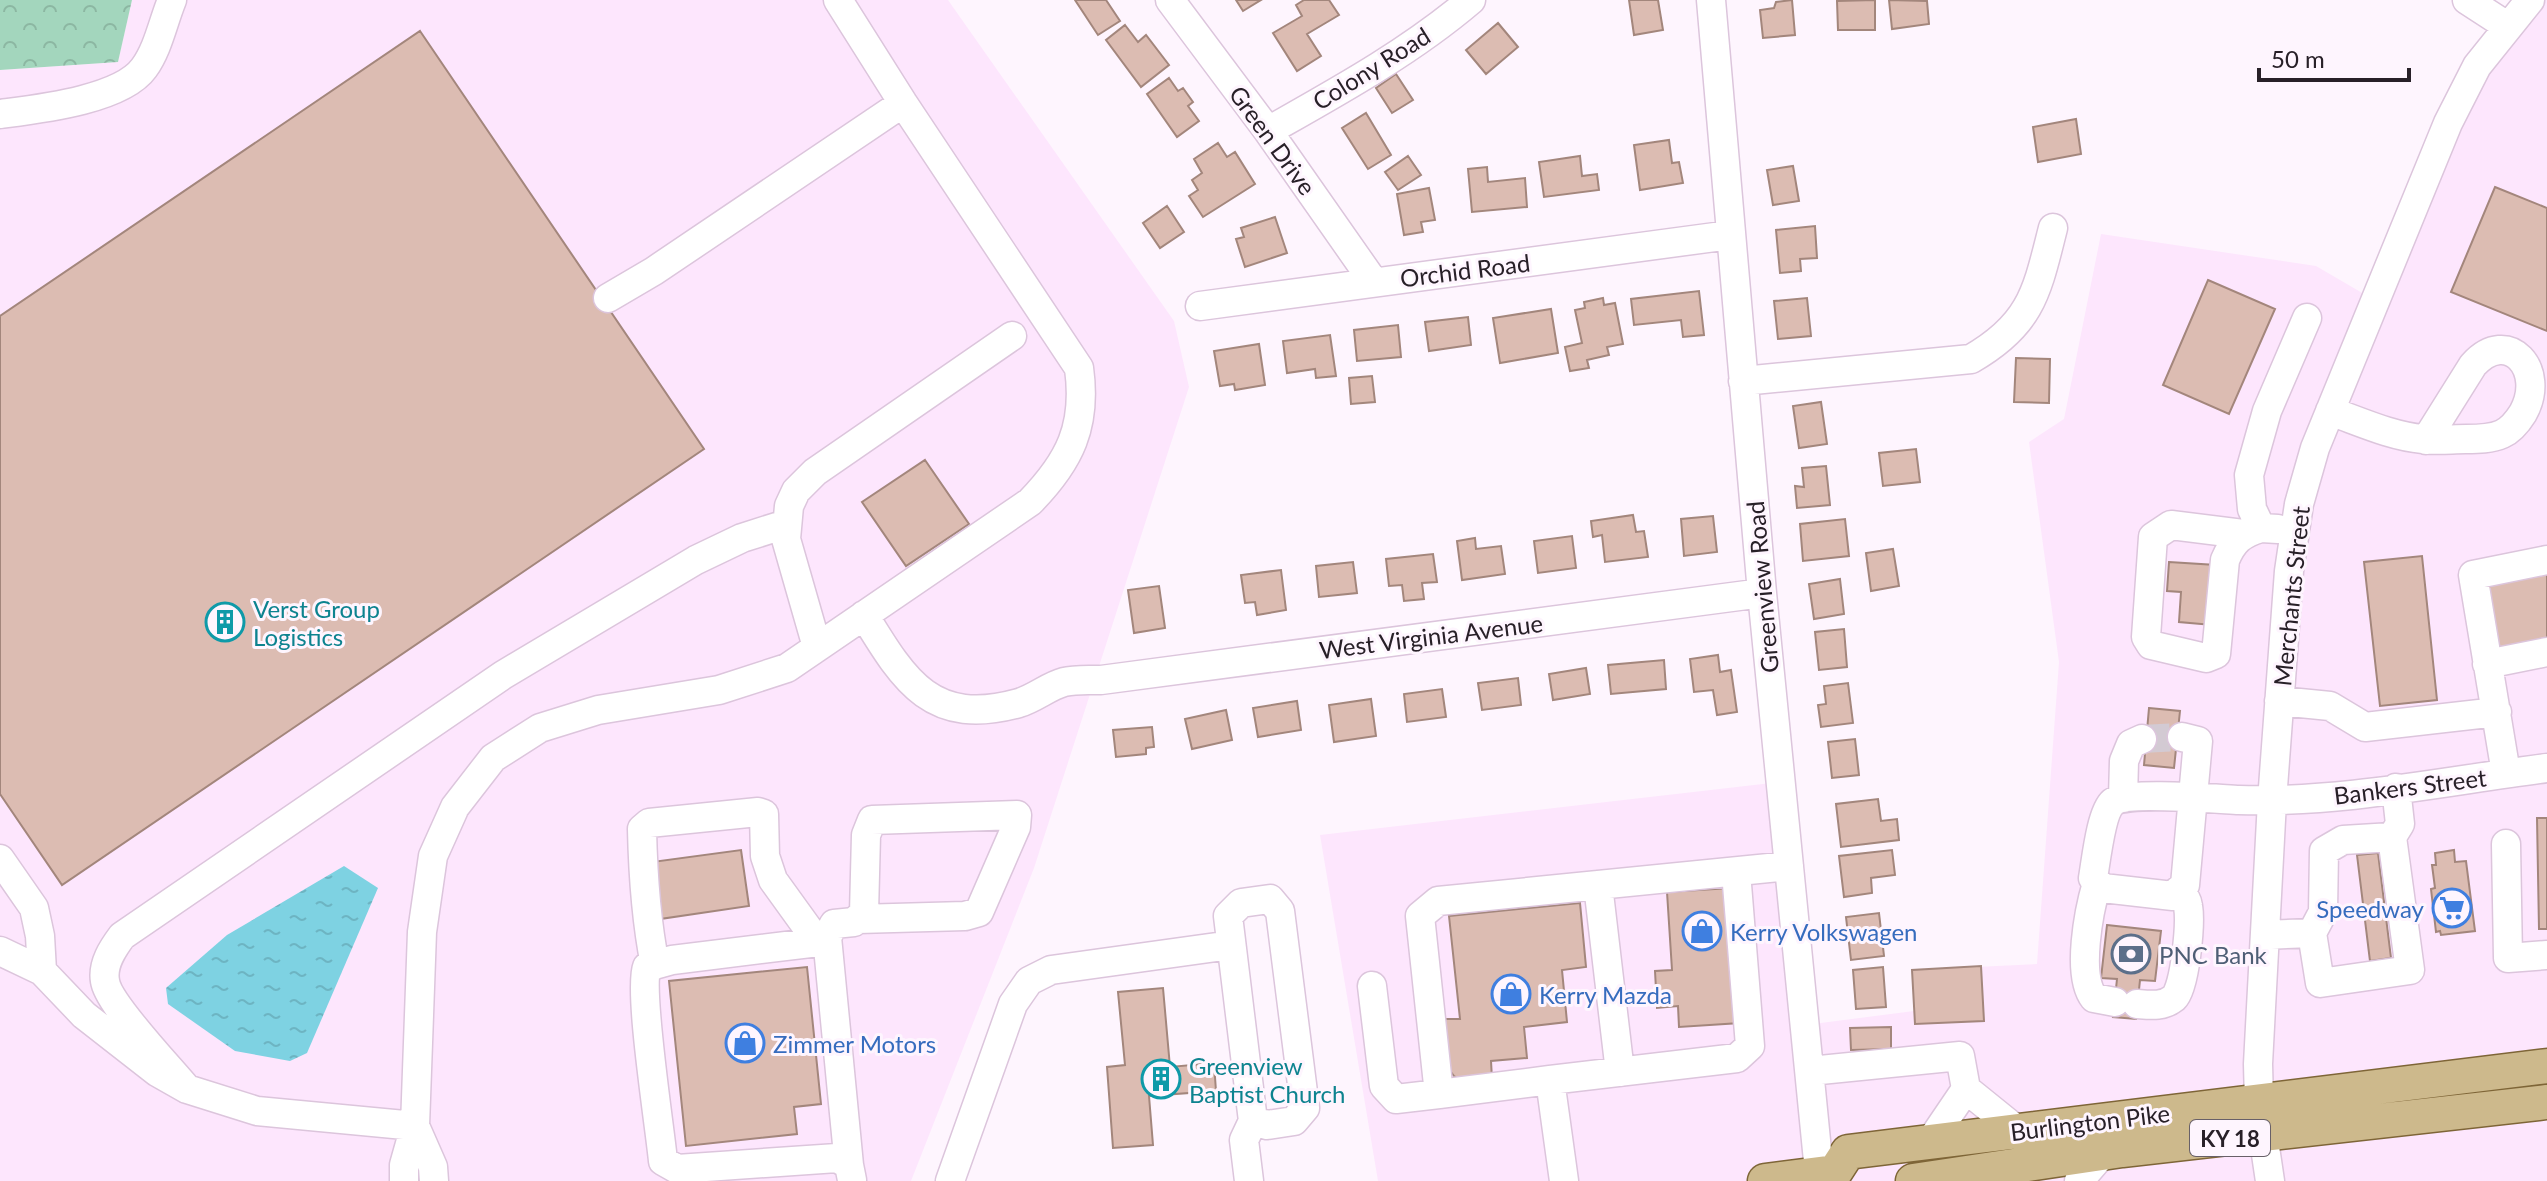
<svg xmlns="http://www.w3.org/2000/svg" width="2547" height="1181" viewBox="0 0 2547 1181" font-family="Lato,sans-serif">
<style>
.built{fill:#fde6fd}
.forest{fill:url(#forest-crowns)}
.water{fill:url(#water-ripples)}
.building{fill:#dcbcb2;stroke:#a3867c;stroke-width:2}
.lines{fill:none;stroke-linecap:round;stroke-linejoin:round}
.minor-tunnel{stroke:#d3cad3;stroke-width:28;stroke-dasharray:28 14;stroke-linecap:butt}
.minor-casing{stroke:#dcc5dc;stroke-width:31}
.major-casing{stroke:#7e6537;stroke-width:37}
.minor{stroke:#fff;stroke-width:28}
.major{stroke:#cdb98c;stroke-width:34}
.labels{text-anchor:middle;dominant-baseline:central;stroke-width:6;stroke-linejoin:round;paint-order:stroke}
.shield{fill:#fef5fe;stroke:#686068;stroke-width:2}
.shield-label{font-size:22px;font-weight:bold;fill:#282028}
.street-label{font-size:24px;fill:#282028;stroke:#fef5fe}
.culture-label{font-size:24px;fill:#0d838f;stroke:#fef5fe;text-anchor:start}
.shop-label{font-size:24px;fill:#366cbe;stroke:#fef5fe;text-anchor:start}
.service-label{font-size:24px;fill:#4e5e75;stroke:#fef5fe;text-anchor:start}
</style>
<defs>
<pattern id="forest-crowns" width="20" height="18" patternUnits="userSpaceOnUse" patternTransform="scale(2)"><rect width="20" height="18" fill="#a3d6bd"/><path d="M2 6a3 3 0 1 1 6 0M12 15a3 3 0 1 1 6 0" fill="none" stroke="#8cb7a2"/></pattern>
<pattern id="water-ripples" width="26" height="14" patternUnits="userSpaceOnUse" patternTransform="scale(2)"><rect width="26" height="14" fill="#7ed2e2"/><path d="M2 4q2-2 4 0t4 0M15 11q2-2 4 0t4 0" fill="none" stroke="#6db4c2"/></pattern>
</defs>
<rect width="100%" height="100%" fill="#fef5fe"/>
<path class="built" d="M132,0H948L1174,321L1189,387L1034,868L911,1181H0V70L118,62Z
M2530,0H2547V1181H1378L1320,835L1781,782L1805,1025L1914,1011L1912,970L2037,964L2059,662L2029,442L2064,419L2101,234L2316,266L2376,301L2419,198Z"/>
<path class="forest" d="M0,0H132L118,62L0,70Z"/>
<path class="water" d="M344,866L378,888L307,1053L290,1061L235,1051L168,1004L166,988L227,935Z"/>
<path class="building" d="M1075,0H1106L1120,21L1098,35Z
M1236,0H1261L1243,11Z
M1304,0H1329L1339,15L1307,34L1321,56L1297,71L1273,33L1302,16L1296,5Z
M1629,0H1658L1663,30L1634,35Z
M1792,0L1795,35L1763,38L1760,10L1774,8L1776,2Z
M1875,0V30H1838L1837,1Z
M1889,0L1927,1L1929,24L1892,29Z
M1498,23L1518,47L1486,74L1466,50Z
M1125,25L1138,42L1146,35L1169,65L1141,87L1106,40Z
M420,31L704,449L62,885L0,794V316Z
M1396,74L1413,100L1392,113L1376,88Z
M1169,78L1178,91L1183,88L1193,102L1188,106L1199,121L1177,137L1147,94Z
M1366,113L1391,155L1368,169L1342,128Z
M2076,119L2081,154L2038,162L2033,127Z
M1669,140L1672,163L1679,162L1683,183L1640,190L1634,145Z
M1218,143L1227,157L1235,152L1255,184L1203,217L1189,196L1198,190L1192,180L1202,173L1194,159Z
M1408,156L1421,175L1398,190L1385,172Z
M1580,156L1582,176L1597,174L1599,190L1544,197L1539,162Z
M1793,166L1799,201L1773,205L1767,170Z
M1487,167L1488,182L1525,178L1527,207L1472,212L1468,169Z
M2495,187L2547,208V331L2451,292Z
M1429,188L1435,220L1421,222L1423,232L1404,235L1397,194Z
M1167,206L1184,232L1160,248L1143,223Z
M1275,217L1287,253L1245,267L1236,239L1244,237L1241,228Z
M1815,226L1817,258L1800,259L1801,271L1780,273L1776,230Z
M2208,280L2275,309L2229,414L2163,385Z
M1699,291L1704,335L1683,337L1681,320L1634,325L1631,299Z
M1603,298L1604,305L1615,303L1623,344L1607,347L1609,355L1587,360L1589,368L1570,371L1565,347L1582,343L1575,310L1585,308L1584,302Z
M1807,298L1811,336L1778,339L1774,301Z
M1551,309L1558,353L1500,363L1493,318Z
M1468,317L1471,345L1429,351L1425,322Z
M1398,325L1401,357L1357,361L1354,330Z
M1330,335L1336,376L1316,378L1315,369L1287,373L1283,341Z
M1259,344L1265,385L1235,390L1234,384L1220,386L1214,351Z
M2016,358L2050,359L2049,403L2014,402Z
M1372,376L1375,402L1351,404L1349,378Z
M1821,402L1827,444L1799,448L1793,406Z
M1916,449L1920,482L1883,486L1879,453Z
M925,460L969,524L906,566L862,502Z
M1826,466L1830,505L1797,508L1795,486L1804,487L1802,468Z
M1633,515L1636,532L1644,531L1648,557L1605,562L1602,535L1593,537L1591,521Z
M1713,516L1717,552L1684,556L1681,519Z
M1845,519L1849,556L1803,561L1800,524Z
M1572,536L1576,568L1538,573L1534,541Z
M1475,538L1476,549L1501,546L1505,574L1462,580L1457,541Z
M1893,549L1899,586L1871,591L1866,553Z
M1433,554L1437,582L1422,583L1424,599L1404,601L1402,585L1389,586L1386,559Z
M2422,556L2437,700L2380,706L2364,562Z
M1353,562L1357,593L1319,597L1316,566Z
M2169,562L2216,565L2212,625L2179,622L2181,592L2167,591Z
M1281,570L1286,610L1257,615L1255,602L1245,603L1241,575Z
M2547,572V642L2497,650L2482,583Z
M1840,579L1844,614L1814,619L1809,584Z
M1159,586L1165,628L1134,633L1128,590Z
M1844,629L1847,667L1819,670L1815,632Z
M1718,655L1720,672L1731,670L1737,712L1717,715L1713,690L1694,692L1690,659Z
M1664,660L1666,689L1611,694L1608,665Z
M1586,668L1590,694L1553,700L1549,674Z
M1518,678L1521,705L1482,710L1478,683Z
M1848,683L1853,723L1821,727L1818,705L1826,704L1824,686Z
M1442,689L1446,717L1407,722L1404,694Z
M1371,699L1376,736L1334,742L1329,705Z
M1297,701L1301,730L1258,737L1253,708Z
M2149,708L2180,711L2174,768L2144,765Z
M1226,710L1232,740L1192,749L1185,719Z
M1152,727L1154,747L1146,748V754L1116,757L1113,730Z
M1855,739L1859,775L1832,778L1828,742Z
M1878,799L1881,821L1897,819L1899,840L1841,847L1836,804Z
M2537,818H2547V929H2539Z
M741,850L749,906L660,919L652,862Z
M1892,850L1895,875L1871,878L1872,893L1844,897L1839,856Z
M2454,850L2455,862L2466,861L2475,931L2441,935L2440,931L2436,932L2431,889L2435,888L2432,865H2436L2435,853Z
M2378,853L2391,958L2370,961L2357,855Z
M1731,888L1740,1023L1679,1027L1678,1006L1657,1008L1655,971L1672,970L1667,892Z
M1580,903L1586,967L1562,970L1567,1022L1524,1027L1527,1058L1491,1061L1492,1079L1466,1083L1454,1076L1445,1064L1443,1019H1460L1449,916Z
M1879,913L1884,956L1851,960L1846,917Z
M2107,925L2161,931L2155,981L2140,980L2136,1019L2113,1017L2117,979L2101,978Z
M1981,966L1984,1021L1915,1024L1912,970Z
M807,967L821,1104L794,1107L797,1134L686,1146L669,981Z
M1883,967L1886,1007L1856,1009L1853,970Z
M1163,988L1170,1067L1214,1063L1216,1091L1149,1096L1153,1145L1113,1148L1107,1067L1125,1065L1118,992Z
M1891,1027V1049L1851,1050L1850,1028Z"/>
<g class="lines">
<path class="minor-tunnel" d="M2142,739L2182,737"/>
<g class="minor-casing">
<path id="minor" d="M1170,0L1268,131L1373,281
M1711,0L1762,593L1820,1181
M2467,0L2507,26
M0,114C38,109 121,100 144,68C158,49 163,22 172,0
M1268,131C1337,92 1410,52 1471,0
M608,298L654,271L903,103
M1200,306L1730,235
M1743,381L1971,359C2032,324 2037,291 2053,228
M2330,411C2361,422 2391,436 2423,439C2437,441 2452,439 2466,439C2478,439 2491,439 2502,434C2511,430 2518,421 2523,413C2547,370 2508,326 2473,365L2426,440
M2278,529L2261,528L2252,509L2249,475L2267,411L2307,318
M2243,534L2171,525L2153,537L2146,637L2151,645L2206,658L2216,654L2225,560C2233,541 2241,534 2261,528
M864,615C905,682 932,727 1019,703C1035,698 1049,686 1064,682C1075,679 1089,680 1101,680L1762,593
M817,647L786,539L789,506L796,491L815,472L1012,336
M2487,664L2547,652
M2279,701L2330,706L2365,727L2497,712
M2182,737L2198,741L2185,885L2173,896L2103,888L2093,878C2096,861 2101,812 2113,802C2126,791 2218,799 2239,800C2342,803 2446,781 2547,768
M2506,773L2473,575L2547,560
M2123,798L2124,761L2131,744L2142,739
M2506,844L2508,958L2547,955
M0,859L34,908L40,936L42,971
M2097,883C2089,910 2076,975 2094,998L2115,1002
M1598,885L1620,1072
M2312,933L2320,983L2410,970L2392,837
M2265,935L2312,933L2323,912L2324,851L2343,840L2392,837L2400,824L2396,788
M827,941L672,960L647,967C638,989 660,1128 663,1161L677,1169L837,1158L849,1165L852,1180
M0,951L42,971L84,1015L157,1072L187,1089L257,1111L415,1126
M655,965C646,920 643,875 642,829L649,823L758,812L764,814L765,856L773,880L817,941
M1372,986L1384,1086L1396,1099L1439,1094
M2137,1004C2150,1005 2163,1007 2174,998C2185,988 2191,923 2188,906C2187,899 2184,895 2179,890
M1810,1071L1960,1056L1966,1089L2018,1131
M1550,1080L1439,1094L1420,916L1438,901L1789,866
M187,1089C170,1068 108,1004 105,981C102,964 113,948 122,936L503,675L696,560L742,538L786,524
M2259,1102L2258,1064L2272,801L2289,571L2299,504L2315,448L2448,123L2477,66L2530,0
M415,1126L433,1167L434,1181
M2263,1134L2270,1181
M1930,1142L1966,1089
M849,1165L827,937L834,924L854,922L864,913L866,835L872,820L1017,815L1016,827L979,912L965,916L858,919
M404,1181V1165L415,1126L422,932L433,856L455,807L493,758L540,728L598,710L719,690L787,668L1030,502C1070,461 1087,426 1079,368L903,103L838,0
M950,1181L1013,1004L1029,981L1051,970L1231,945
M1249,1181L1244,1140L1253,1121L1228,916L1241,903L1270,899L1280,911L1305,1108L1294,1121L1267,1125L1253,1121
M1564,1181L1550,1080L1737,1058L1750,1046L1736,872
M2079,1181L2104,1152"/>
</g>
<g class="major-casing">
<path id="major" d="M1765,1181L1835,1172L1848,1152L2547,1066
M1913,1181L2122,1150L2547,1102"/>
</g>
<use href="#minor" class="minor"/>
<use href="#major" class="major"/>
</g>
<defs>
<g id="building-ring" transform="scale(2)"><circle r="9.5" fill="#fef5fe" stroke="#0f9aa8" stroke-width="1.5"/><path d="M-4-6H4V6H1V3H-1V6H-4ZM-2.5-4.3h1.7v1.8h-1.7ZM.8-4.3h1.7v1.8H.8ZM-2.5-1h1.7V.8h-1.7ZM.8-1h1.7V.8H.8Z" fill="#0f9aa8"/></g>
<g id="supermarket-ring" transform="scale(2)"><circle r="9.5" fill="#fef5fe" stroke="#3f7fe0" stroke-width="1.5"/><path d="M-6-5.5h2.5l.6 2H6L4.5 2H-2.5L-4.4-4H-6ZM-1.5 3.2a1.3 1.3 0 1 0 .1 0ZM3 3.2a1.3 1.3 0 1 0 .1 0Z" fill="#3f7fe0"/></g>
<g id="shop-ring" transform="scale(2)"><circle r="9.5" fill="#fef5fe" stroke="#3f7fe0" stroke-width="1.5"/><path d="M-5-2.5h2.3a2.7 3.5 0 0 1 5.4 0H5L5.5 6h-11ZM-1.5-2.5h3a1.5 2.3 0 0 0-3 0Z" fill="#3f7fe0"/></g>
<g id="bank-ring" transform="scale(2)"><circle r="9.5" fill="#fef5fe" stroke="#5c6f8a" stroke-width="1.5"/><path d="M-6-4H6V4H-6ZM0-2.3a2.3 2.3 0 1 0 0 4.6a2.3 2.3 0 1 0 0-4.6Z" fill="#5c6f8a"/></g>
</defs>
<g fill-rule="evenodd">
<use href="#building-ring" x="225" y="622"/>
<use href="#supermarket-ring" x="2452" y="908"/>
<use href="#shop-ring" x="1702" y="931"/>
<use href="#bank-ring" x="2131" y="954"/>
<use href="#shop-ring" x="1511" y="994"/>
<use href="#shop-ring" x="745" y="1043"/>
<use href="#building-ring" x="1161" y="1079"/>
</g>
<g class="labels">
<rect class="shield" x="2190" y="1120" width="80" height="36" rx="6"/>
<g class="shield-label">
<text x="2230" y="1138">KY 18</text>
</g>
<g class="street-label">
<text transform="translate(1371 68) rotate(-32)">Colony Road</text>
<text transform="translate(1273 140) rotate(54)">Green Drive</text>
<text transform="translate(1465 270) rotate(-7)">Orchid Road</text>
<text transform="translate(1762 587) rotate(-95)">Greenview Road</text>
<text transform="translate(2291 596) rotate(-84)">Merchants Street</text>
<text transform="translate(1431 636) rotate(-7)">West Virginia Avenue</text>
<text transform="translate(2410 786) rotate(-7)">Bankers Street</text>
<text transform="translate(2090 1122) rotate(-7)">Burlington Pike</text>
</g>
<g class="culture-label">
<text x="253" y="608">Verst Group<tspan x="253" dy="28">Logistics</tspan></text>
<text x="1189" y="1065">Greenview<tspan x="1189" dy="28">Baptist Church</tspan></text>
</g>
<g class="shop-label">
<text x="2424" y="908" text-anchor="end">Speedway</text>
<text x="1730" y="931">Kerry Volkswagen</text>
<text x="1539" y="994">Kerry Mazda</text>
<text x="773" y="1043">Zimmer Motors</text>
</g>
<g class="service-label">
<text x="2159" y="954">PNC Bank</text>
</g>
</g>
<path d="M2259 68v12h150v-12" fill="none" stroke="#282028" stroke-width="4"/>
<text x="2271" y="68" font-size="24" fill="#282028" stroke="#fef5fe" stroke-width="6" paint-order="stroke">50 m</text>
</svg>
